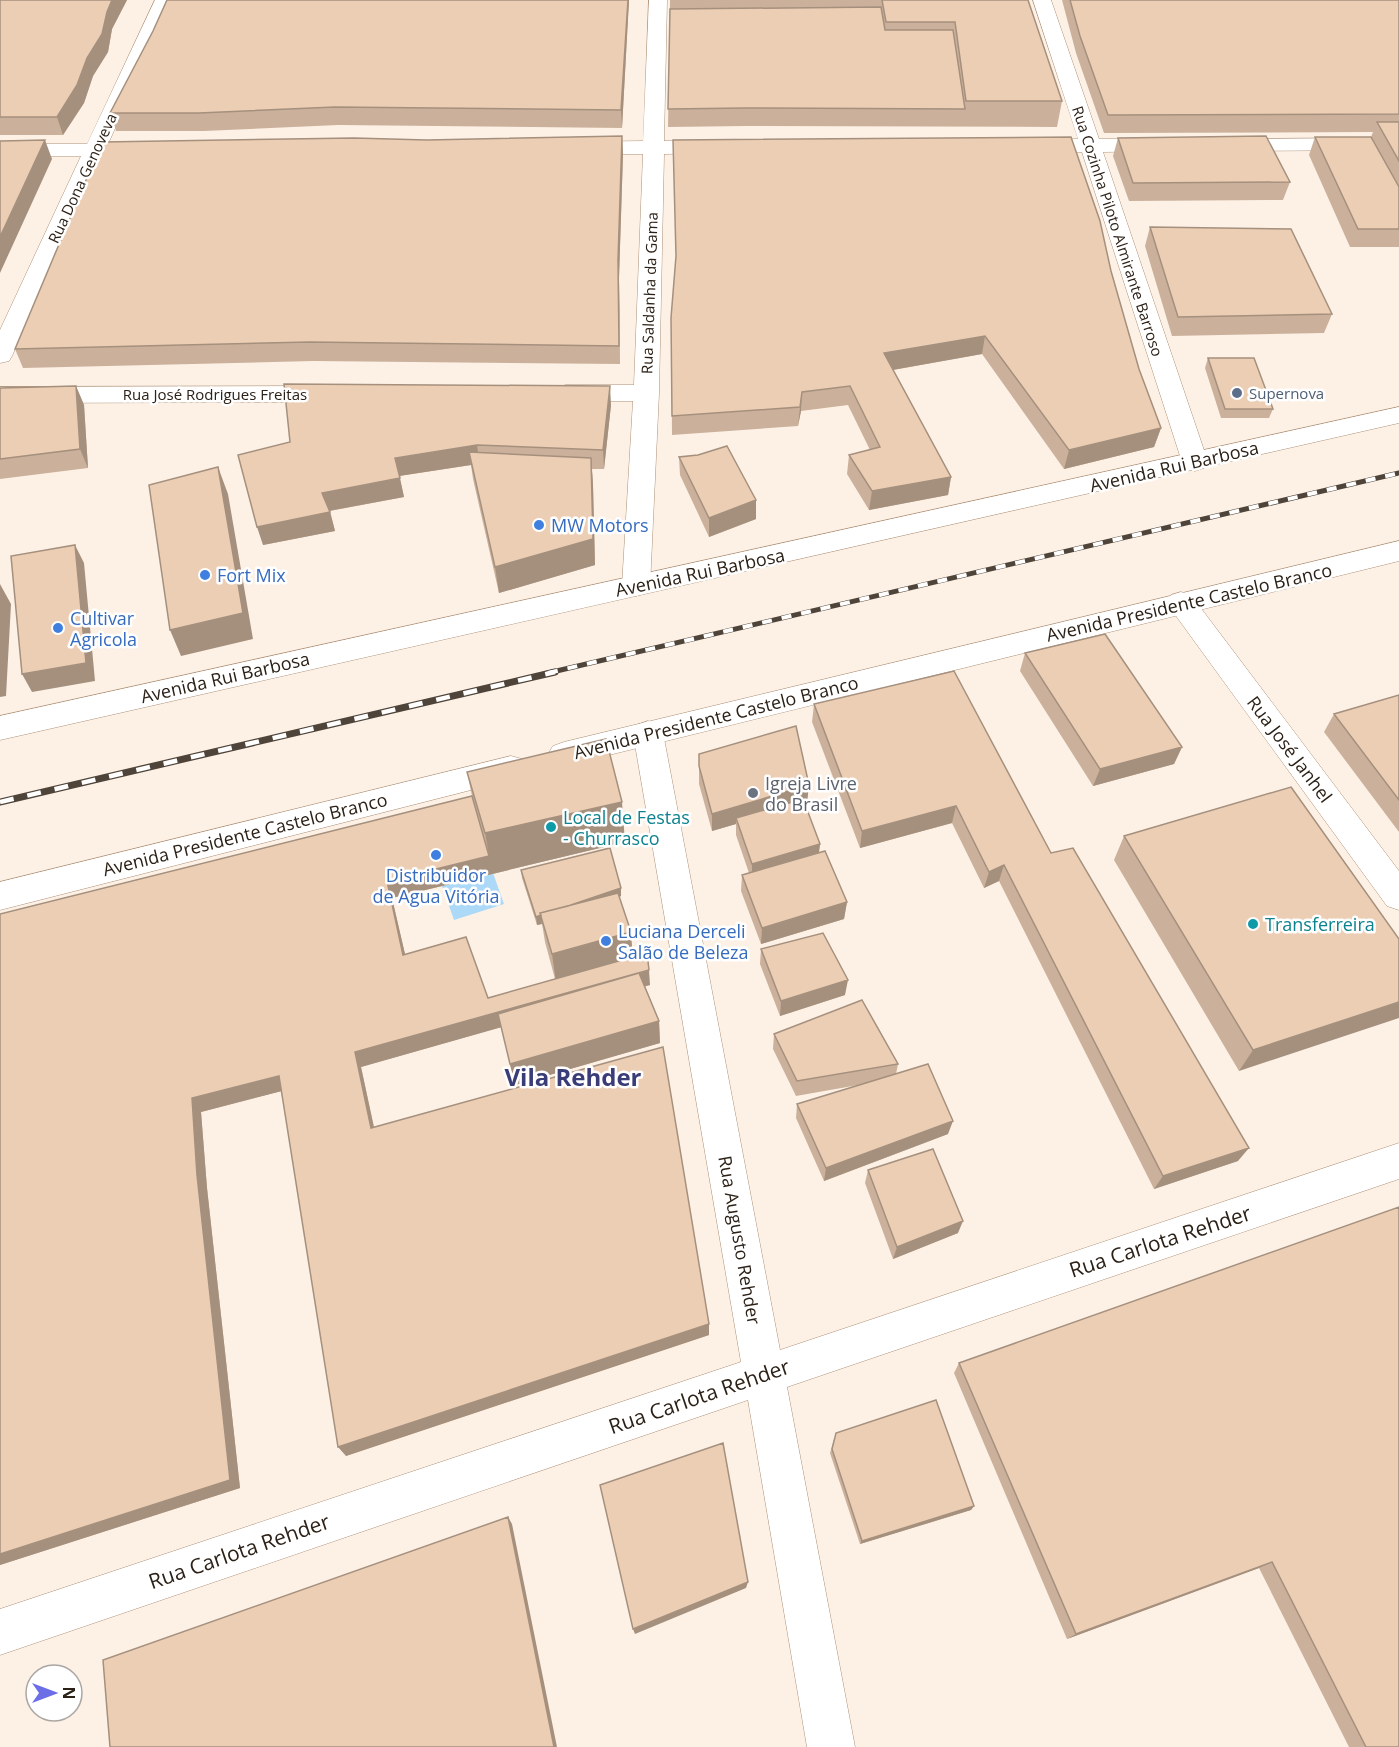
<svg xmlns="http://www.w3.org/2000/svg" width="1399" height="1747" viewBox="0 0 1399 1747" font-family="'Open Sans',sans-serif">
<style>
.water{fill:#abd9f7}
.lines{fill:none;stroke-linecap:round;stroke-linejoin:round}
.minor-casing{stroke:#ad9178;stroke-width:1}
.major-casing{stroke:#ad9178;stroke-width:1}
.minor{fill:#fff;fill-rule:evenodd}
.major{fill:#fff;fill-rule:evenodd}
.rail-far1-casing{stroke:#4f4439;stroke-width:5}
.rail-casing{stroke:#4f4439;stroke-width:7}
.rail-far1{stroke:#fff;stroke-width:4;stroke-dasharray:10;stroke-linecap:butt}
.rail{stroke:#fff;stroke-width:4.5;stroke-dasharray:14;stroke-linecap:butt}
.wall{fill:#cbb19b}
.shaded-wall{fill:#a5907e}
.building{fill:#ecceb4;stroke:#a5907e;stroke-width:1.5}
.service-dot{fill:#5c6f8a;stroke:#fff;stroke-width:2}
.shop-dot{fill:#3f7fe0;stroke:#fff;stroke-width:2}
.worship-dot{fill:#6b7280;stroke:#fff;stroke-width:2}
.culture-dot{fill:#0f9aa8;stroke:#fff;stroke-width:2}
.labels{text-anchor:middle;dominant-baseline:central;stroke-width:5;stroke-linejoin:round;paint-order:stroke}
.far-street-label{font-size:15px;fill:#2c2117;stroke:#fff}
.far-service-label{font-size:15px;fill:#4e5e75;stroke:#fff;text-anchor:start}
.street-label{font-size:18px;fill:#2c2117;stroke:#fff}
.shop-label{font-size:18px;fill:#366cbe;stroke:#fff;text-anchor:start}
.worship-label{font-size:18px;fill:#5b616d;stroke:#fff;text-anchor:start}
.culture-label{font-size:18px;fill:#0d838f;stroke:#fff;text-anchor:start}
.near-street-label{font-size:21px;fill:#2c2117;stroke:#fff}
.district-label{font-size:24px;font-weight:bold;fill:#393c77;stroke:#fff}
</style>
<rect width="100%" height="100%" fill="#fdf1e6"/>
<path class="water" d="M493,873L504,904L454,920L442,886Z"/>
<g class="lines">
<g class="minor-casing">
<path id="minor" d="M155,0H173L108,144L149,146L153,150L149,154L103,156L12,356L9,361L0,363V330L81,156H0V144H87Z
M649,0H667L664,141H718L725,143L728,147L725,151L718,153L664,154L659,393L650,586L646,593L636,596L626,593L622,586L633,401H566L557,399L553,393L557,387L566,385H634L643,154H578L571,152L567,148L571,144L578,142L643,141Z
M1033,0H1051L1099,139H1159L1166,141L1169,145L1166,149L1159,151L1103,152L1208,462L1204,468L1195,471L1186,468L1182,462L1082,152H1031L1024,150L1021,146L1024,142L1031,140L1078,139Z
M1399,138V150L1226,151L1219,149L1216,145L1219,141L1226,139Z
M331,386L340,388L344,394L340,400L331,402L0,403V387Z
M1181,592L1191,595L1399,871V910L1387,906L1171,609L1167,602L1171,595Z
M648,721L659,725L663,733L780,1350L1399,1143V1179L787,1387L855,1747H807L748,1400L0,1655V1609L741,1362L633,733L637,725Z"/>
</g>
<g class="major-casing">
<path id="major" d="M1399,407V423L0,740V716Z
M1399,541V561L564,766L553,762L548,754L553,746L564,742Z
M511,756L522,759L527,768L522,777L0,910V882Z"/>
</g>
<use href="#minor" class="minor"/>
<use href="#major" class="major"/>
<g class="rail-far1-casing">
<path id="rail-far1" d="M548,673L1399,473"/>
</g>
<g class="rail-casing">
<path id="rail" d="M0,802L555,672"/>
</g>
<use href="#rail-far1" class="rail-far1"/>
<use href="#rail" class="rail"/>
</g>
<path class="wall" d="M0,0H127L112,29L108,52L93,76L84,103L63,135H0Z
M167,0H629L622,128L338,125L204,131H116L110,113L153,31Z
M670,0H1028L1062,101L1057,127L746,126L668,127Z
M1062,0H1399V247H1350L1309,155L1315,137H1371L1373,132L1104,133L1076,53Z
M622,136L623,154L619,278L620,364L313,361L23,368L15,349L427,140Z
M1118,138L1290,182L1283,200L1129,201L1113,156Z
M1150,227L1332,314L1324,333L1172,336L1145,246Z
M676,258L1111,271L1139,369L1161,428L1154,447L1064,469L982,354L893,370L951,477L948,495L869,510L847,474L849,455L870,450L848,405L801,411L798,426L672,435L671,318Z
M1208,358L1273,409L1269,418H1221L1205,368Z
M76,386L84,405L88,468L0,479V388Z
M611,405L604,469H592L593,485L595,565L499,593L473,479L471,465L399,476L404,497L330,511L335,531L263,545L290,442Z
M679,457L756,519L709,537L680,475Z
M1025,653L1182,747L1174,764L1093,786L1020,671Z
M1399,695V832L1324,732L1334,714Z
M814,704L1051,853L1238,1161L1154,1189L999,881L984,888L952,823L860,848L812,722Z
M699,754L809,785L807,802L804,803L820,844L819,852L847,902L844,919L761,944L741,891L742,875L749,873L736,835V824L712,831L699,784Z
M467,772L625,842L392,898L405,955L488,998L555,979L545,942L542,924L537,925L522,878L521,870L621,888V896L619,897L633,957L650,985L645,986L659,1021L660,1043L515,1085L501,1027L361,1067L374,1127L709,1335L346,1456L281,1091L201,1112L207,1188L240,1488L0,1565V914L472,796Z
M1124,836L1399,939L1239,1071L1114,860Z
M761,949L845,995L780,1016L760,964Z
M774,1034L898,1064L896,1074L948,1134L824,1181L796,1118L797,1104L864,1084L796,1096L773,1049Z
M868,1170L958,1233L893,1259L865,1183Z
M1399,1207V1747H1349L1259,1568L1067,1639L954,1373L959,1363Z
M836,1433L974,1506L971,1510L860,1544L830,1453Z"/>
<path class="shaded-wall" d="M112,0H127L112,29L108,52L93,76L84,103L63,135L57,117Z
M628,0H629L622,128L621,110Z
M622,136L623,154L619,278L620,364L618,260Z
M45,140L52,159L0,273V237Z
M985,336L982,354L881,372L884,353Z
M76,386L84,405L88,468L80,449Z
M610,386L611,405L604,469L603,450Z
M802,392L801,411L798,426L800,407Z
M1161,428L1154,447L1064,469L1069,450Z
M477,445L480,464L469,452L471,465L399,476L395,458Z
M591,458L593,485L595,565L499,593L495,567Z
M218,467L228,494L253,639L181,656L170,630Z
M951,477L948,495L869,510L872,491Z
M400,478L404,497L328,511L322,493Z
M756,500V519L709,537V518Z
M330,512L335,531L263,545L257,527Z
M75,545L84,563L95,681L32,692L22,674Z
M0,584L11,604L6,696L0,697Z
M1182,747L1174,764L1093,786L1100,769Z
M809,785L807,802L738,823L736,818V824L712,831V814Z
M622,802L625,842L392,898L409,971L403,955L387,881L489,856L485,833Z
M956,806L952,823L860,848L862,831Z
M820,844L818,860L752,880V864Z
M1004,865L999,881L984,888L989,872Z
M621,888V896L543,923L541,915Z
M847,902L844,919L761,944L762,928Z
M541,915L542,924L537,925L536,917Z
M631,932L633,961L556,983L552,954Z
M649,970L650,985L361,1067L377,1142L371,1128L355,1052Z
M848,980L845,995L780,1016L781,1001Z
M1399,1002V1018L1239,1071L1253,1050Z
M659,1021L660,1043L515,1085L510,1064Z
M279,1076L286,1090L201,1112L207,1188L240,1488L0,1565V1554L197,1175L192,1098Z
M953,1121L948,1134L824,1181L826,1168Z
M1249,1148L1238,1161L1154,1189L1163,1176Z
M963,1221L958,1233L893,1259L897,1247Z
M709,1324V1335L346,1456L338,1447Z
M974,1506L971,1510L860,1544L862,1541Z
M508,1517L512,1524L557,1747H554Z
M1272,1562L1259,1568L1067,1639L1076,1634Z
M748,1582L746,1588L635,1634L633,1629Z"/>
<path class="building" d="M0,0H112L107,12L102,34L87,58L77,85L57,117H0Z
M167,0H628L621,110L335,107L199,113H110L153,31Z
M882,0H1028L1062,101H966L955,22H886Z
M1070,0H1399V114L1108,115L1080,36Z
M881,7L885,30H953L965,109L746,108L668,109L670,9Z
M1377,122H1399V161Z
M622,136L618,260L619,346L309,342L15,349L102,142L354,138L427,140Z
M1266,136L1290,182L1133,183L1118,138Z
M1071,137L1100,221L1111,271L1139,369L1161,428L1069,450L985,336L884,353L951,477L872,491L849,455L880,447L850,386L802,392L800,407L672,416L671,318L676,256L673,140Z
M1315,137H1371L1399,187V229H1358Z
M45,140L0,237V141Z
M1150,227L1291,229L1332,314L1178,317Z
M1208,358H1254L1273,409H1225Z
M284,384L610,386L603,450L477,445L395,458L400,478L322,493L330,512L257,527L238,455L290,442Z
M76,386L80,449L0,459V388Z
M727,446L756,500L709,518L679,457L698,455Z
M469,452L591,458L593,539L495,567Z
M218,467L243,613L170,630L149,485Z
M75,545L86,663L22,674L11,556Z
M1105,634L1182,747L1100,769L1025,653Z
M954,671L1051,853L1073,848L1249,1148L1163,1176L1004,865L989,872L956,806L862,831L814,704Z
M1399,695V800L1334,714Z
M796,726L809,785L712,814L699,766V754Z
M606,739L622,802L485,833L467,772Z
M1291,787L1399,939V1002L1253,1050L1124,836Z
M472,796L489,856L387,881L403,955L466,937L488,998L647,953L649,970L355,1052L371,1128L663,1047L709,1324L338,1447L279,1076L192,1098L197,1175L230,1480L0,1554V914Z
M803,799L820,844L752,864L736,818Z
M610,848L621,888L568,906L540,913L541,915L536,917L521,870Z
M825,851L847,902L762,928L742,875Z
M618,893L631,932L552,954L540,913Z
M823,933L848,980L781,1001L761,949Z
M639,973L659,1021L510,1064L498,1014Z
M862,1000L898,1064L797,1081L774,1034Z
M928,1064L953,1121L826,1168L797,1104Z
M933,1149L963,1221L897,1247L868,1170Z
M1399,1207V1747H1366L1272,1562L1076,1634L959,1363Z
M936,1400L974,1506L862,1541L832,1449L836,1433Z
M723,1443L748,1582L633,1629L600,1485Z
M508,1517L554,1747H110L103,1660Z"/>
<circle class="service-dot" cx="1237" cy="393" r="6"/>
<g class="shop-dot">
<circle cx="539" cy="525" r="6"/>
<circle cx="205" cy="575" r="6"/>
<circle cx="58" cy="628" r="6"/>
<circle cx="436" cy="855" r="6"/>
<circle cx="606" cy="941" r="6"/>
</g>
<circle class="worship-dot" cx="753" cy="793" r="6"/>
<g class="culture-dot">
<circle cx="551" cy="827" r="6"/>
<circle cx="1253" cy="924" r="6"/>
</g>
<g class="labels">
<g class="far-street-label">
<text transform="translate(82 178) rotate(-65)">Rua Dona Genoveva</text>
<text transform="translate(1118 231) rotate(72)">Rua Cozinha Piloto Almirante Barroso</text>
<text transform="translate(649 293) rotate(-88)">Rua Saldanha da Gama</text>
<text x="215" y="394">Rua José Rodrigues Freitas</text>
</g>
<g class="far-service-label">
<text x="1249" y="393">Supernova</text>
</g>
<g class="street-label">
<text transform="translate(1174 466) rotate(-13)">Avenida Rui Barbosa</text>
<text transform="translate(700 572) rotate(-12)">Avenida Rui Barbosa</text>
<text transform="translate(1189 602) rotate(-13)">Avenida Presidente Castelo Branco</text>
<text transform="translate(225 677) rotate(-13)">Avenida Rui Barbosa</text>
<text transform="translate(716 717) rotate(-14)">Avenida Presidente Castelo Branco</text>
<text transform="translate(1290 749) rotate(53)">Rua José Janhel</text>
<text transform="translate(245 834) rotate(-14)">Avenida Presidente Castelo Branco</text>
<text transform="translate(740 1240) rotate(80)">Rua Augusto Rehder</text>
</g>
<g class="shop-label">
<text x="551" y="525">MW Motors</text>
<text x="217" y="575">Fort Mix</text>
<text x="70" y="618">Cultivar<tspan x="70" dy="21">Agricola</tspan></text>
<text x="436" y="875" text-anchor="middle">Distribuidor<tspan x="436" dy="21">de Agua Vitória</tspan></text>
<text x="618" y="931">Luciana Derceli<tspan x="618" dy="21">Salão de Beleza</tspan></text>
</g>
<g class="worship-label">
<text x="765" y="783">Igreja Livre<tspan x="765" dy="21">do Brasil</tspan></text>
</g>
<g class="culture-label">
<text x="563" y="817">Local de Festas<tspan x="563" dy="21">- Churrasco</tspan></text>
<text x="1265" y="924">Transferreira</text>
</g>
<g class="near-street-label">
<text transform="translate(1160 1241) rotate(-18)">Rua Carlota Rehder</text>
<text transform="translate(699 1396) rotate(-19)">Rua Carlota Rehder</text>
<text transform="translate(239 1551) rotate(-19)">Rua Carlota Rehder</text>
</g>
<g class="district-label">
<text x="573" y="1076">Vila Rehder</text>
</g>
</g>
<g transform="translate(54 1693) rotate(90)"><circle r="28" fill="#ffffff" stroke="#aba6a2" stroke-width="1.5"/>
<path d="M0-4.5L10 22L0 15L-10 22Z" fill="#6b6ee7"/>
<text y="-9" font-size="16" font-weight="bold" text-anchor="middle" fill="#2c2117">N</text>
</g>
</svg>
